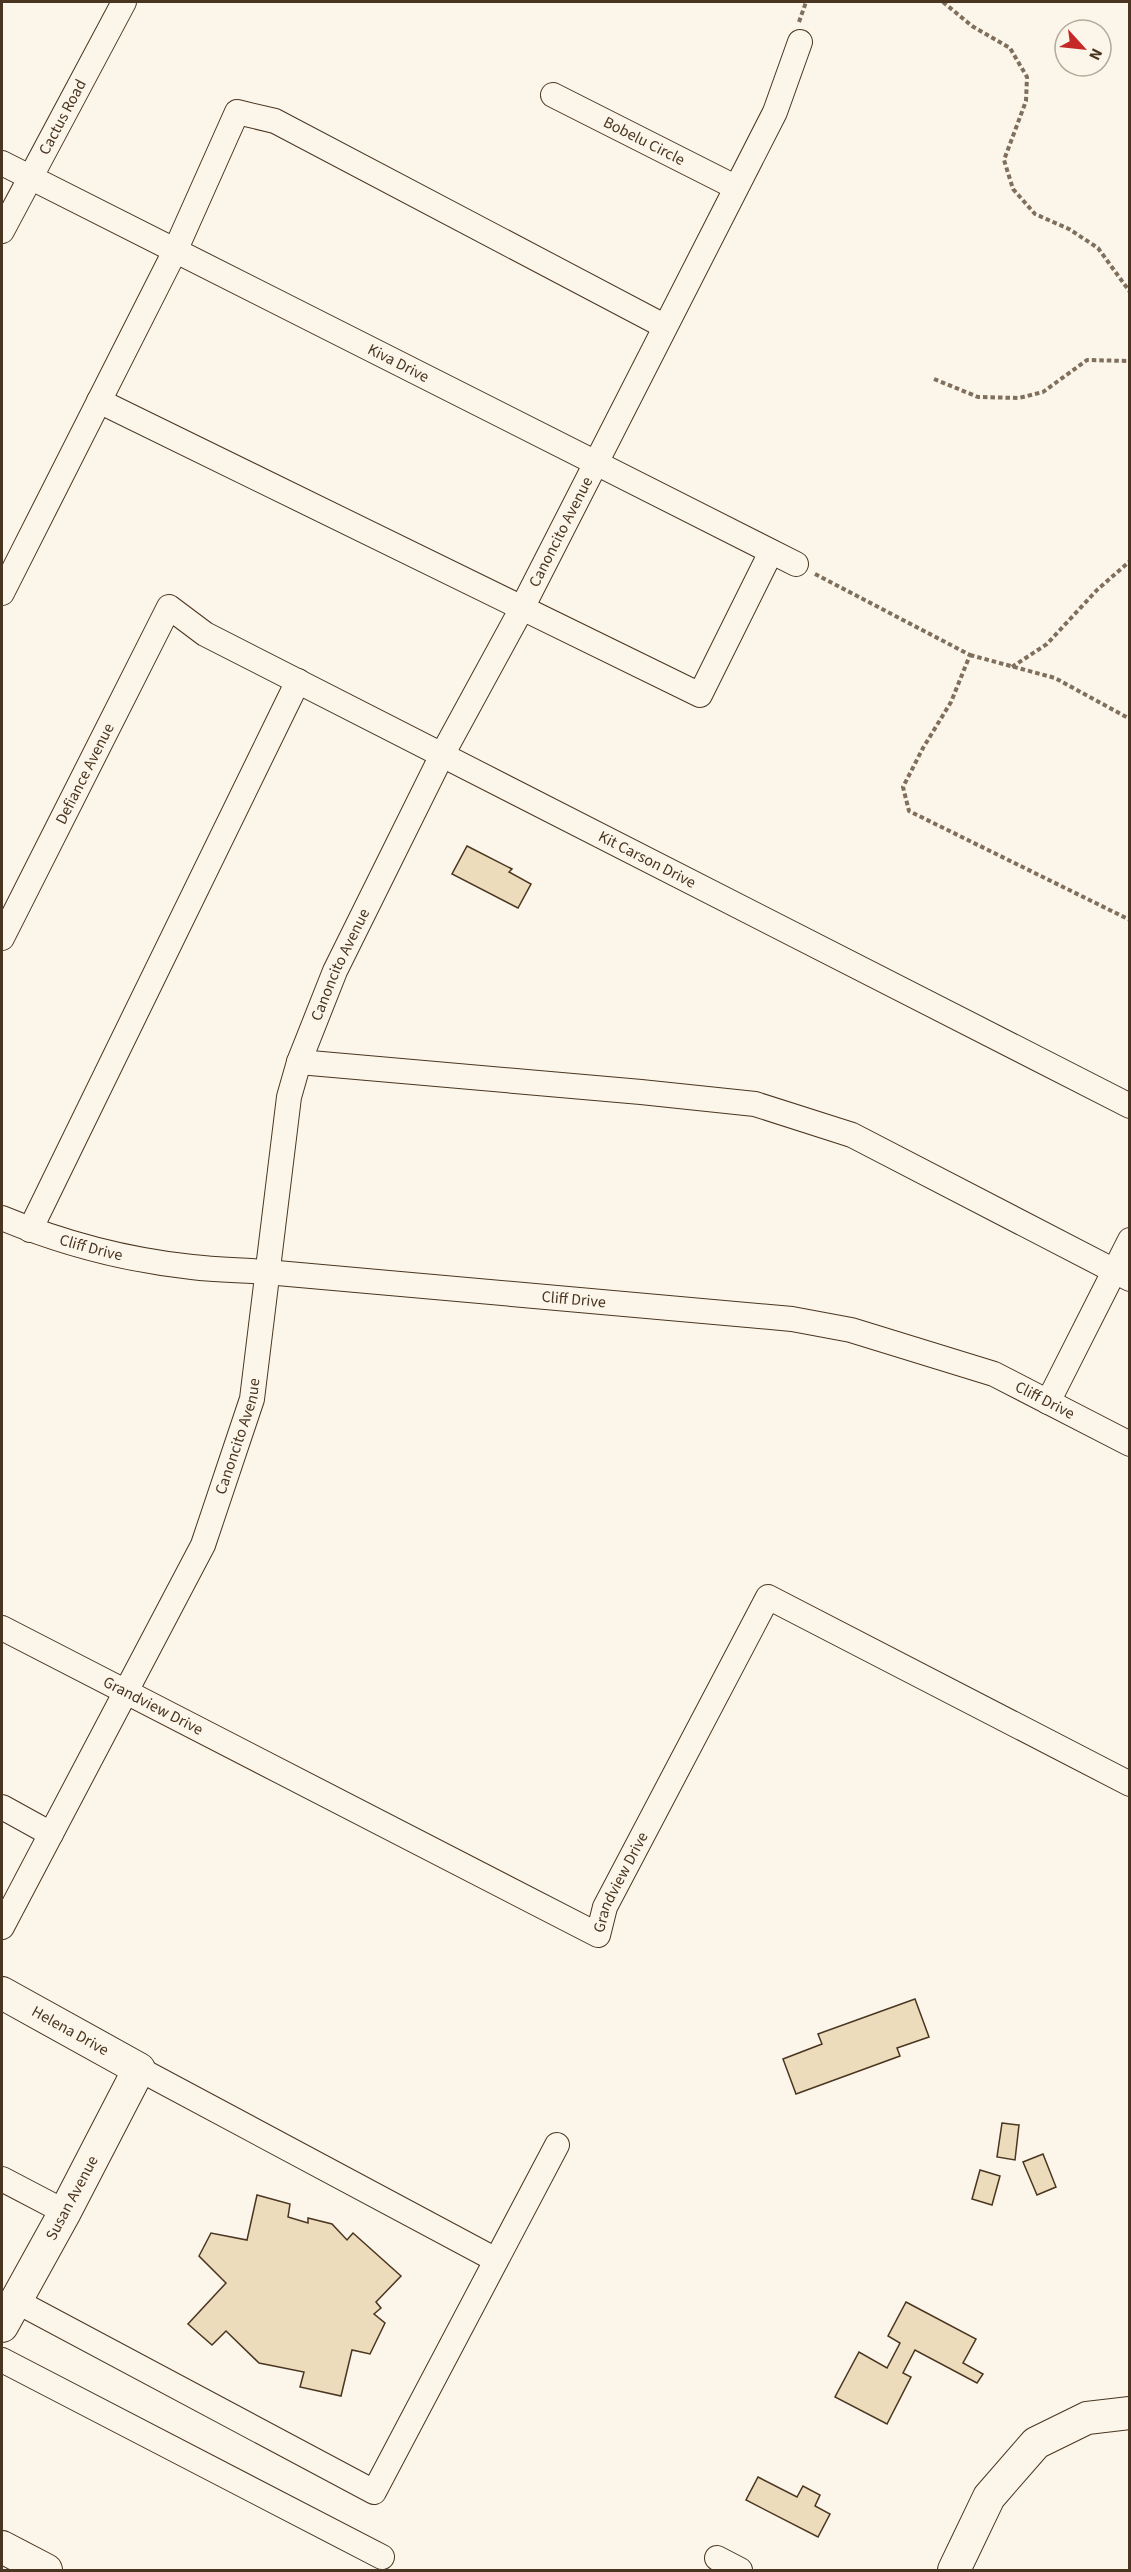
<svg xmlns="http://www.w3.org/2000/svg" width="1131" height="2572" viewBox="0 0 1131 2572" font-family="'Source Sans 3',sans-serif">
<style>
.building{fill:#ecdcbc;stroke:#4a3520;stroke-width:1.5}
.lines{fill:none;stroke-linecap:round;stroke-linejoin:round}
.minor-casing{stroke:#4a3520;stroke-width:26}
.major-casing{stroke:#4a3520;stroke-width:34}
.path{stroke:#7f6f5c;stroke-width:4;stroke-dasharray:4.5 3;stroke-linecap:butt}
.minor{stroke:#fbf6e9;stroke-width:24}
.major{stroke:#fbf6e9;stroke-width:32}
.labels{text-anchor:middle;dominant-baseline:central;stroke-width:4.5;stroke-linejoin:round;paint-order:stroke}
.street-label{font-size:16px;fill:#4a3520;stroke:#fbf6e9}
</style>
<rect width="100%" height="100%" fill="#fbf6e9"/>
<path class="building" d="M467,846L512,869L509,872L531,884L518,908L452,874Z
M915,1999L929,2037L897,2048L900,2056L796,2094L783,2059L822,2044L818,2034Z
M1002,2123L1019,2125L1015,2160L997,2157Z
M1043,2154L1056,2187L1037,2195L1023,2162Z
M980,2170L1000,2176L992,2205L972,2199Z
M257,2195L290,2204L288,2217L308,2223V2218L332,2224L347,2240L353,2233L401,2276L376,2302L381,2308L374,2314L385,2323L370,2354L352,2350L341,2396L300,2387L304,2372L259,2363L226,2331L212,2345L188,2324L226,2283L199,2256L211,2233L247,2240Z
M906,2302L976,2339L963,2363L983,2374L977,2383L915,2350L903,2373L911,2377L887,2424L835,2397L859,2352L887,2368L900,2343L888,2336Z
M758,2477L797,2497L803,2486L820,2495L815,2506L830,2514L818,2537L746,2500Z"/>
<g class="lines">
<g class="minor-casing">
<g id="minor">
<path id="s1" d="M553,95L735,187"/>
<path id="s2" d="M2,163L796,564"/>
<path id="s3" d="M2,231L124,2"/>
<path d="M99,401L700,695L771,552"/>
<path d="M2,593L175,251L237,112L275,121L664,326"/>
<path id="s4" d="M2,938L169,607L205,634L1130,1106"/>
<path d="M299,1062L641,1092L755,1104L852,1135L1130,1279"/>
<path id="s5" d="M2,1218C62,1243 127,1260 192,1267C217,1270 241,1270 266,1272L792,1319L851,1330L994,1374L1130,1444"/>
<path d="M30,1230L298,681"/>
<path d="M1048,1402L1130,1240"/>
<path id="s6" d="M2,1628L598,1935L605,1907L768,1597L1130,1784"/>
<path d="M2,1807L51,1834"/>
<path id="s7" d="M2,1927L203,1545L252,1399L289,1097L299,1062L335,971L442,755L521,610L775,112L800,42"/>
<path d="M139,2069L496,2260"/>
<path d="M2,2179L65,2212"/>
<path d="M16,2301L374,2492L557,2145"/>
<path d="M2,2360L382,2557"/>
<path d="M717,2558L740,2570"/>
</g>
</g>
<g class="major-casing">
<g id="major">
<path id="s8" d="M2,1993L139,2069L65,2212L2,2326"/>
<path d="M2,2547L46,2570"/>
<path d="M954,2570L989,2497L1036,2443L1087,2418L1130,2413"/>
</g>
</g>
<path class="path" d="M943,2L972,26L1010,48L1027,77L1026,101L1004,160L1013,189L1035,214L1069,229L1098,248L1130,292
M799,22L806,2
M934,379L978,397L1019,398L1043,392L1087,360L1130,361
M815,574L970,655L951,702L923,748L903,787L909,811L1130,920
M970,655L1055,678L1130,719
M1012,667L1047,644L1097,590L1130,561"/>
<use href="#minor" class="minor"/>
<use href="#major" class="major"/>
</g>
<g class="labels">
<g class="street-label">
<text stroke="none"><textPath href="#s3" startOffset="129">Cactus Road</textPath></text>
<text stroke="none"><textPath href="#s1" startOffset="102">Bobelu Circle</textPath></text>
<text stroke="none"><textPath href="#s2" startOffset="444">Kiva Drive</textPath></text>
<text stroke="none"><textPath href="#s7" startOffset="1518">Canoncito Avenue</textPath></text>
<text stroke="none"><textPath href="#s4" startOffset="184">Defiance Avenue</textPath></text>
<text stroke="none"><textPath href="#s4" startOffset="912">Kit Carson Drive</textPath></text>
<text stroke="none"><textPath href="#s7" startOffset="1032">Canoncito Avenue</textPath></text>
<text stroke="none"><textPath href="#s5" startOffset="94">Cliff Drive</textPath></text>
<text stroke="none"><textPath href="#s5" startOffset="580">Cliff Drive</textPath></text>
<text stroke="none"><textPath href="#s5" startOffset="1066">Cliff Drive</textPath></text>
<text stroke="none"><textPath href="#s7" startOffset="546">Canoncito Avenue</textPath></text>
<text stroke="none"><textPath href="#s6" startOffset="170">Grandview Drive</textPath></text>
<text stroke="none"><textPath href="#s6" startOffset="728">Grandview Drive</textPath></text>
<text stroke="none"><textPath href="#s8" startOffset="78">Helena Drive</textPath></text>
<text transform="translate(72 2198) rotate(-62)">Susan Avenue</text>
</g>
</g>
<rect width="1131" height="2572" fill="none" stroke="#4a3520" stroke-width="6"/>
<g transform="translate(1083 48) rotate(117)"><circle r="28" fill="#fbf6e9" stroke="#b4a999" stroke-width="1.5"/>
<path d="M0-4.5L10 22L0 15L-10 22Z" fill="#c62828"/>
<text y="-9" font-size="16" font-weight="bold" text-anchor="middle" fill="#4a3520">N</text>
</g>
</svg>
